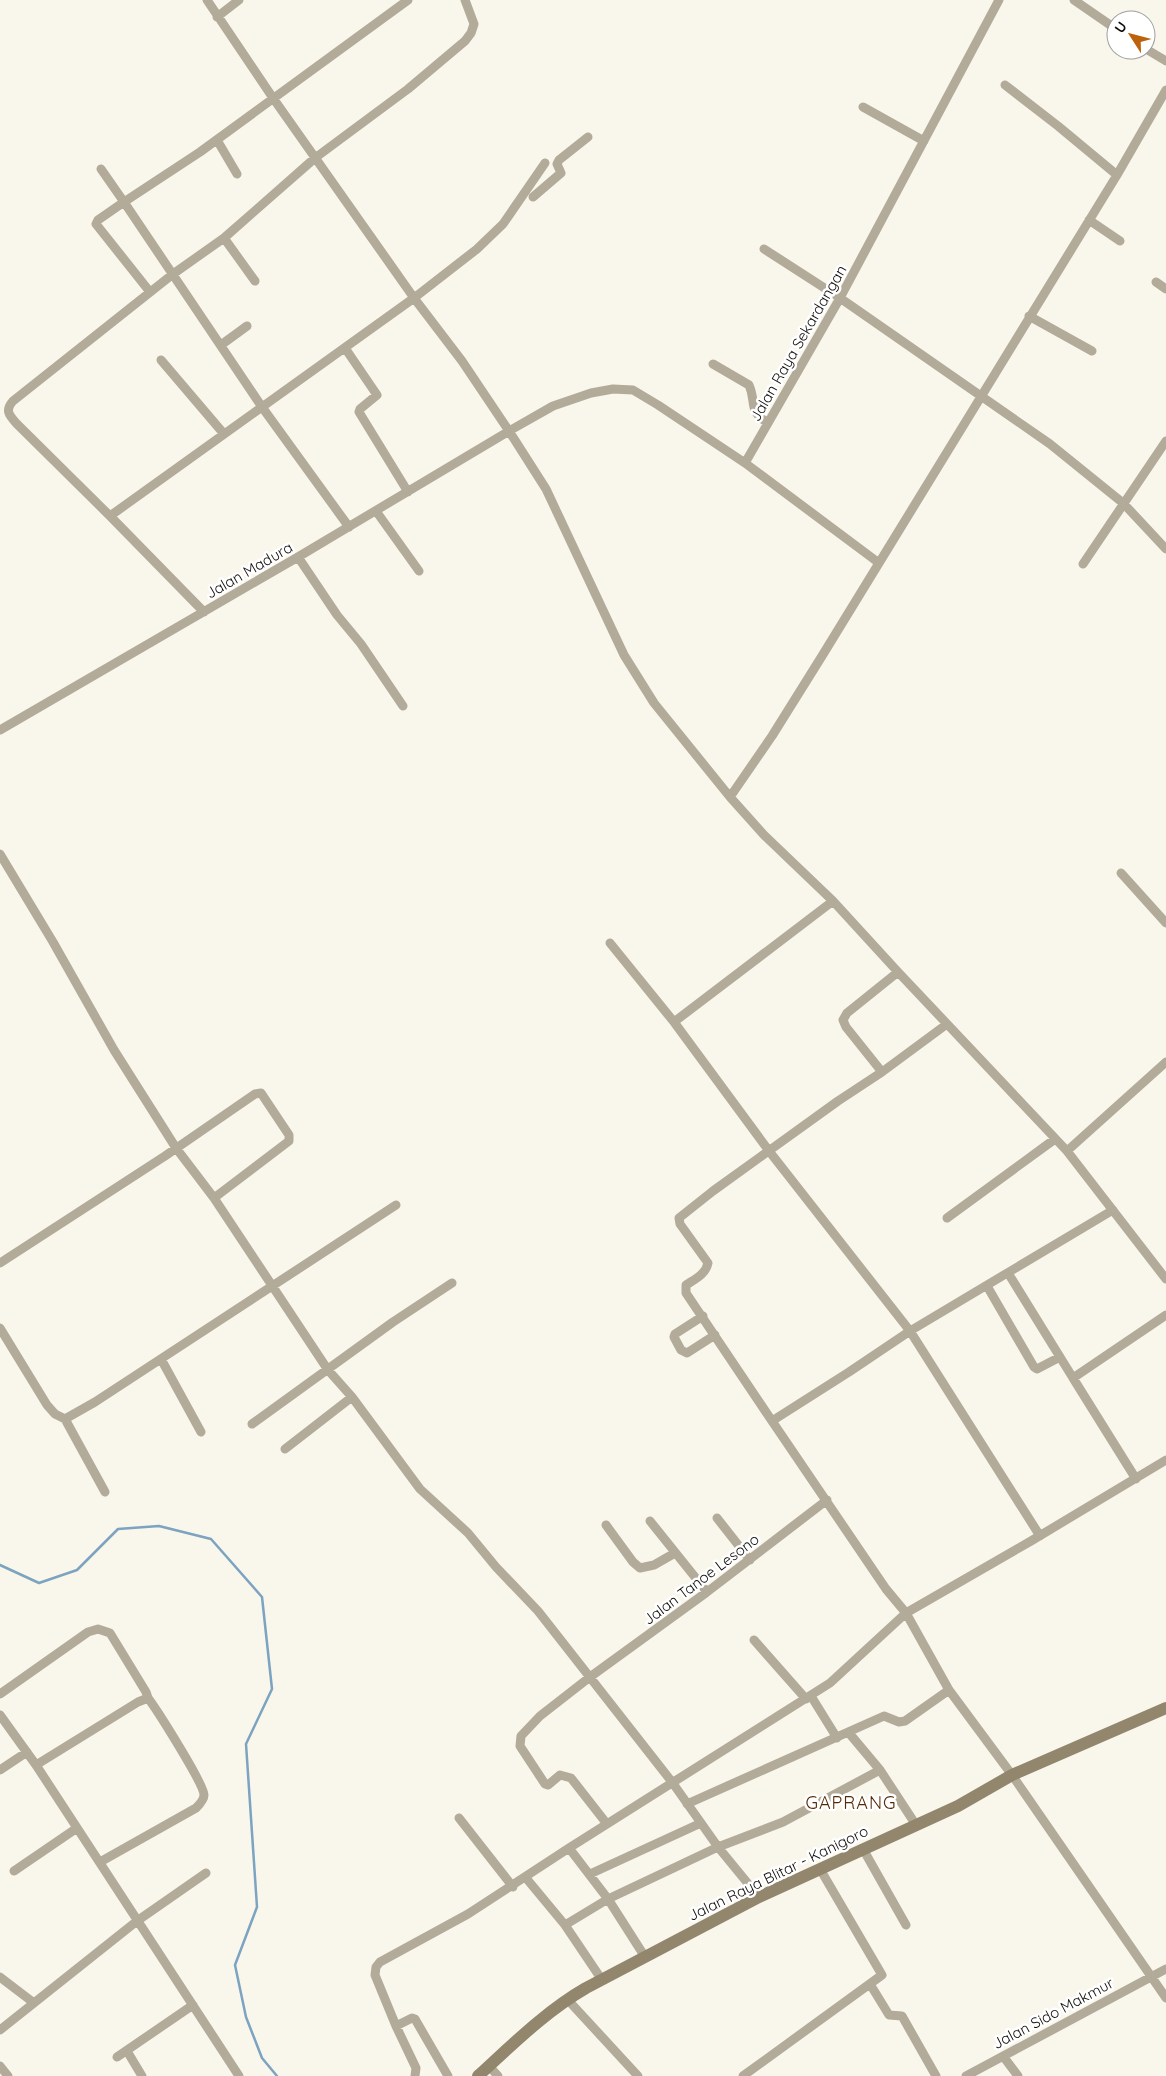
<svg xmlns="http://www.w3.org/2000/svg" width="1166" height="2076" viewBox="0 0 1166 2076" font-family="Quicksand,sans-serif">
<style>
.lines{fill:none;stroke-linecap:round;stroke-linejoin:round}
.stream{stroke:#7ca3c0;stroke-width:2.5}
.street{stroke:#b3ab99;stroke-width:9}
.secondary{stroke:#92866c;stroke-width:12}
.labels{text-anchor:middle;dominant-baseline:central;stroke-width:5;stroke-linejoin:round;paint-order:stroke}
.street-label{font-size:15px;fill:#100f0c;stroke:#fff}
.quarter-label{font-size:18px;letter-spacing:1px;fill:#552904;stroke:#fff}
</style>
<rect width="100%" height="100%" fill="#f9f6ec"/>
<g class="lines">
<path class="stream" d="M0,1565L39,1583L77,1570L118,1529L159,1526L211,1539L262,1597L272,1689L246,1744L257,1907L235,1965L246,2017L262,2058L277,2076"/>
<path class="street" d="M207,0L273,98L414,298L462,361L509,431L546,489L624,655L654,703L730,797L764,835L833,901L898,972L1067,1151L1166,1279
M1074,0L1116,29
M217,17L239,0
M1146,49L1166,61
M1005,85L1058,126L1117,175
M863,107L924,141
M217,140L237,174
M101,169L124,202L98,220L96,224L150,292
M533,197L561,173L557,164L559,160L588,137
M1089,220L1120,241
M224,238L255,281
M764,249L840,298L1050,444L1123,503L1166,549
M1156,282L1166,289
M1029,316L1092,351
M221,345L247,326
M345,348L377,395L360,409L359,412L408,492
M161,360L224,434
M713,364L749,385C757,403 747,410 768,423
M745,463L879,563
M376,511L419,571
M110,516L414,298L477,249L503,224L545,163
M349,527L262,407L124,202L200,152L408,0
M298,557L337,615L361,644L403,706
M1083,564L1166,441
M204,612L110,516L17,424C10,416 4,411 13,401L173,274L224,238L315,158L408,89L465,41L471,33L474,24L465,0
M0,730L298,557L509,431L553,406L591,393L613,389L633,390L658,405L745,463L840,298L999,0
M730,797L772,736L822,656L1117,175L1166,90
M0,854L53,942L114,1050L176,1148L214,1198L328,1370L352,1397L420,1489L468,1533L496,1567L538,1611L672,1782L718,1847L759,1897
M1121,873L1166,923
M833,901L674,1022L769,1151L910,1331L1040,1536
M610,943L674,1022
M882,1072L846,1027L843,1020L847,1013L898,972
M1067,1151L1166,1062
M1113,1210L910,1331L849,1372L772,1421L886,1589L906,1613L949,1690L1012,1775L1166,1998
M947,1218L1055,1139
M0,1263L165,1156L255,1094L261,1093L289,1135V1141L214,1198
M1008,1273L1073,1378
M987,1286L1034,1367L1037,1369L1060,1357
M703,1316L675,1334L674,1337L681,1350L687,1353L715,1335
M0,1328L47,1405L55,1414L65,1419L95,1402L396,1205
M161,1359L201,1432
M65,1419L105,1492
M772,1421L686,1293V1285C695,1279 706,1274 708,1263L680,1224L679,1218L713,1191L838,1101L882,1072L947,1024
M252,1424L393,1322L452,1283
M285,1449L352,1397
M1136,1479L1073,1378L1166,1315
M717,1518L750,1560
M650,1521L707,1592
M606,1525L633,1562L640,1568L654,1565L675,1553
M754,1640L806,1699
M0,1694L88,1632L98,1629L110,1633L146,1692L148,1698
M811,1696L837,1738
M0,1715L36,1765L239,2076
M849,1733L880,1770L916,1825
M36,1765L138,1702L148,1698C157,1710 204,1784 204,1795C204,1800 199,1805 196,1808L100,1862
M0,1770L27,1752
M687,1804L884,1716L899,1722L905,1721L949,1690
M459,1818L513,1887
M607,1824L571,1778L560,1775L548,1785L545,1784L520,1746L521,1736L540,1716L590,1677L707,1592L827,1500
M569,1848L608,1899L645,1957
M863,1849L906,1925
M14,1871L77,1828
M590,1874L701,1823
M526,1878L565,1925
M0,1977L34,2003
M602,1980L565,1925L608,1899L718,1847L783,1822L880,1770
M870,1984L889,2015L902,2016L936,2076
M567,1999L638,2076
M396,2026L412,2018L415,2019L448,2076
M0,2030L137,1921L206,1873
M127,2051L142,2076
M1003,2056L1018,2076
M117,2057L193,2005
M0,2066L8,2076
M489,2066L498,2076
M415,2076L416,2068L396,2026L375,1975L376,1967L380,1962L468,1914L569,1848L830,1683L906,1613L1031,1541L1166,1460
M743,2076L882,1975L820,1869
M966,2076L1166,1969"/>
<path class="secondary" d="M478,2076C512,2045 546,2011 586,1988L759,1897L958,1806L1012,1775L1166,1708"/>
</g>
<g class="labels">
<g class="street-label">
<text transform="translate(798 343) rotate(-60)">Jalan Raya Sekardangan</text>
<text transform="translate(249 570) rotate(-30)">Jalan Madura</text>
<text transform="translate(701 1579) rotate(-37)">Jalan Tanoe Lesono</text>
<text transform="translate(778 1873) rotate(-26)">Jalan Raya Blitar - Kanigoro</text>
<text transform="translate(1053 2013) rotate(-28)">Jalan Sido Makmur</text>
</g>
<g class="quarter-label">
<text x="851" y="1802">GAPRANG</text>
</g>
</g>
<g transform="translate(1131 35) rotate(306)"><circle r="24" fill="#ffffff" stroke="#9f9f9e"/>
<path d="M0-4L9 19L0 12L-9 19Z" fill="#bd620c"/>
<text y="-8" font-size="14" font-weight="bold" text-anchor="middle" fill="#100f0c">U</text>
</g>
</svg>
